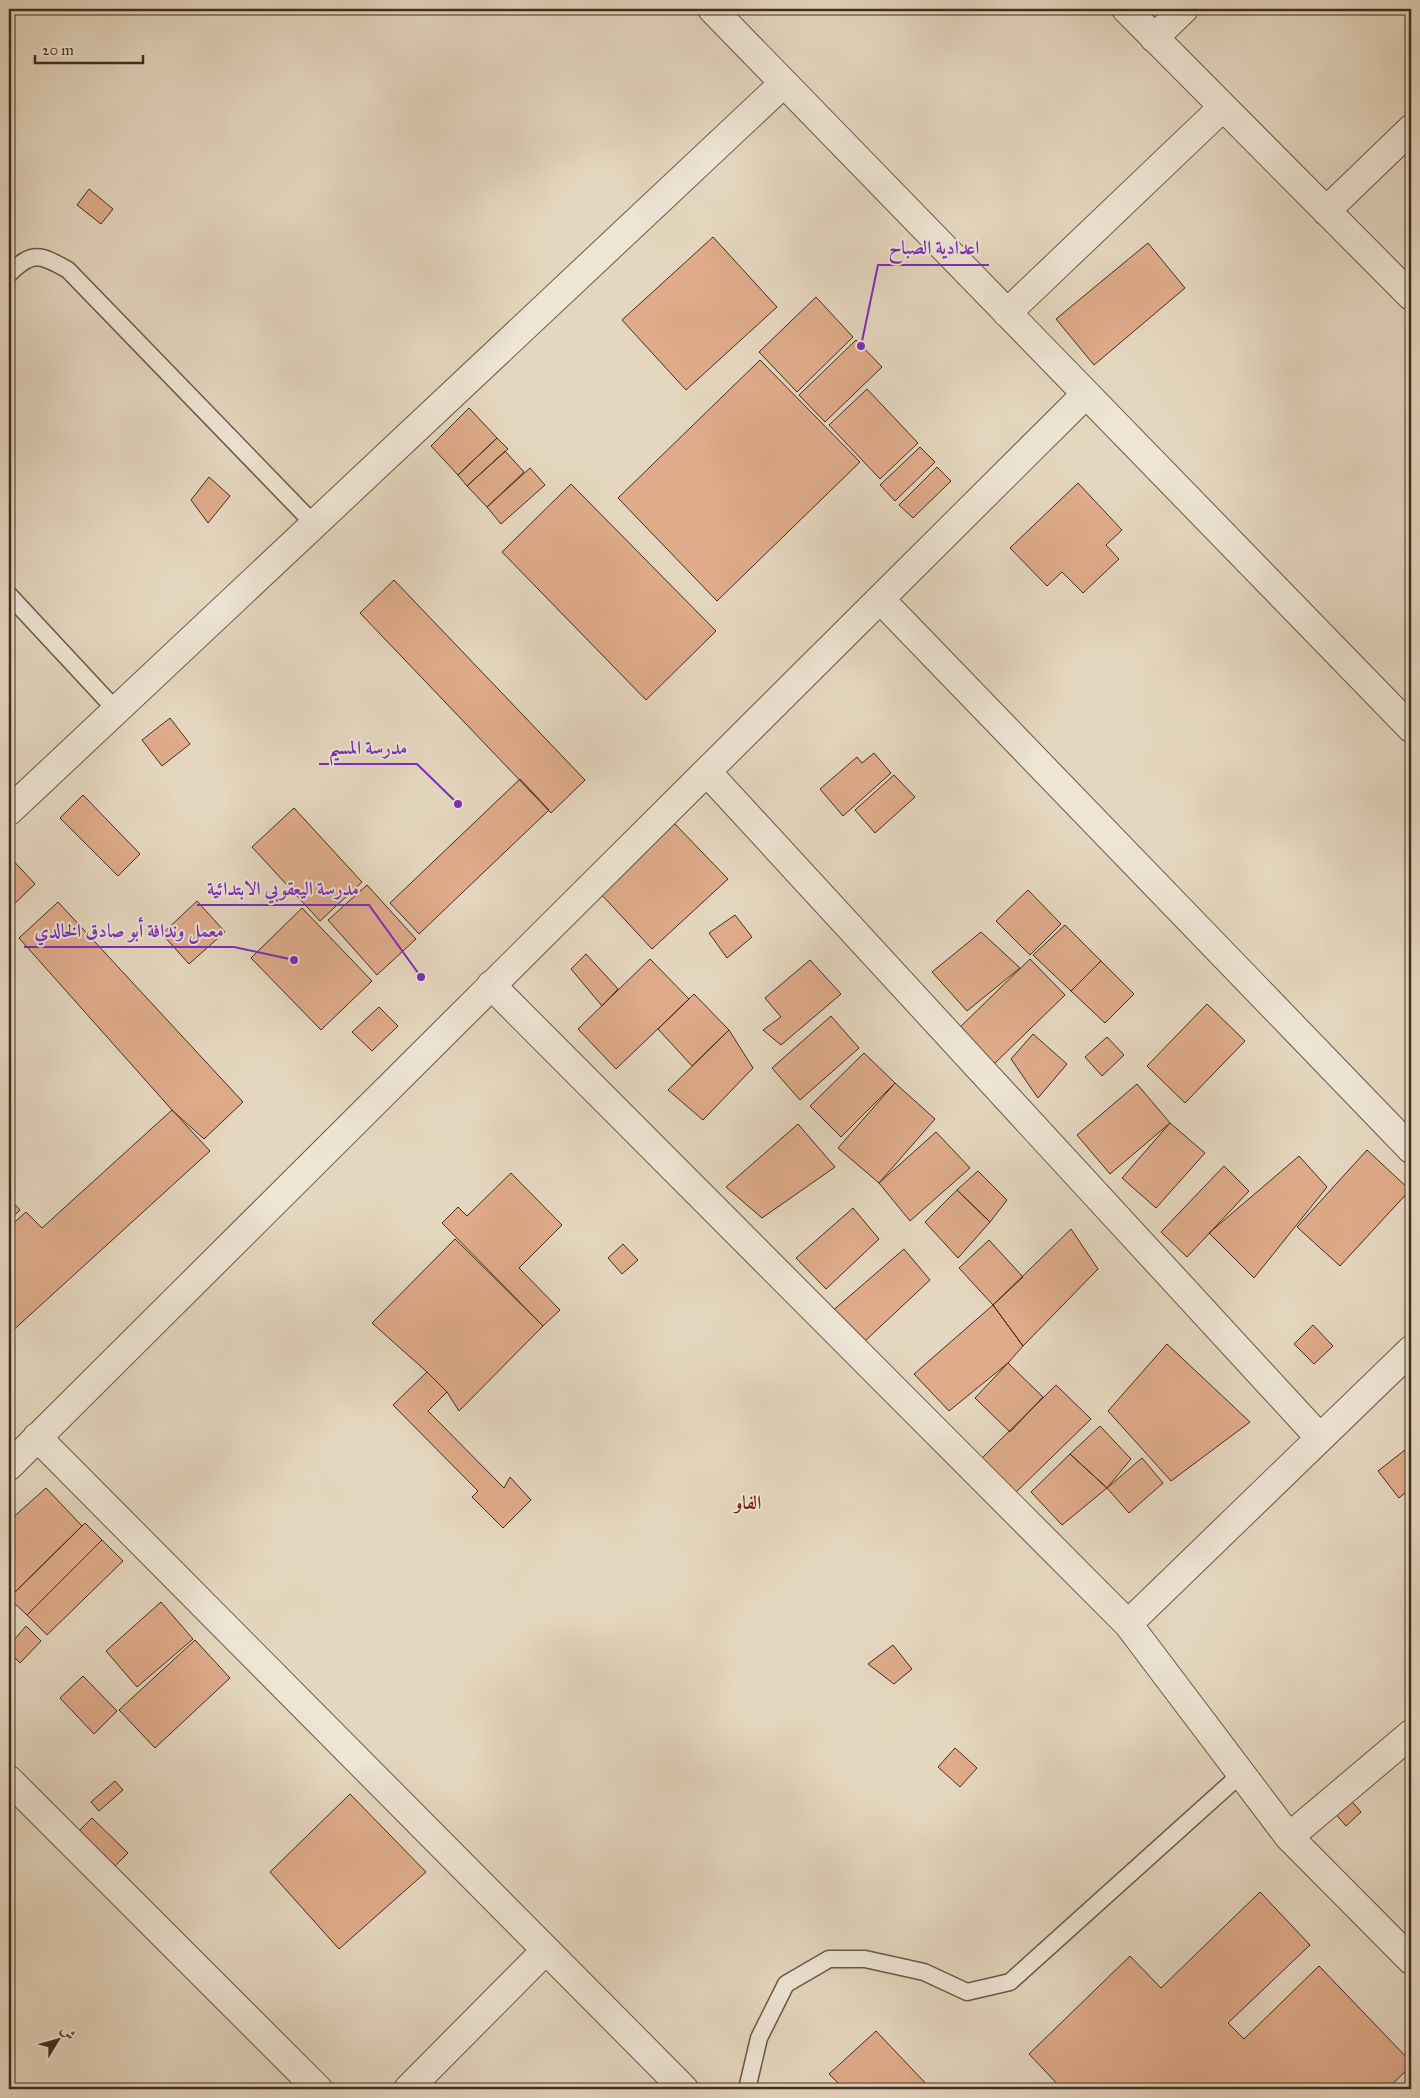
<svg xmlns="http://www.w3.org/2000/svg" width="1420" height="2098" viewBox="0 0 1420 2098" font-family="'IM FELL Great Primer',Amiri,serif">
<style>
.building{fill:#dfab8b;stroke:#442c1e}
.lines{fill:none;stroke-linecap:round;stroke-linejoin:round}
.service-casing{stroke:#6c5746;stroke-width:19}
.minor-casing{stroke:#6c5746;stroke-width:30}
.service{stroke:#eee5d5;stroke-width:16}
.minor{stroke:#eee5d5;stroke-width:28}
.labels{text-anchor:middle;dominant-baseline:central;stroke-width:4;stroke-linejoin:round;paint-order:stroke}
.neighbourhood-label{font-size:19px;font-weight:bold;fill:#7a1f14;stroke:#eee5d5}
.leader{fill:none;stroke:#7b2cbf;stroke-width:2}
.callout-dot{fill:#7b2cbf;stroke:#eee5d5;stroke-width:2}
.callout-label{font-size:19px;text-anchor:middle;font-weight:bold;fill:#7b2cbf;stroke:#eee5d5;stroke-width:4;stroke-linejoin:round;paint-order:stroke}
</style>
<rect width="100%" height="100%" fill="#e5d7bf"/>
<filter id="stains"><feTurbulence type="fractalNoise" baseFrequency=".004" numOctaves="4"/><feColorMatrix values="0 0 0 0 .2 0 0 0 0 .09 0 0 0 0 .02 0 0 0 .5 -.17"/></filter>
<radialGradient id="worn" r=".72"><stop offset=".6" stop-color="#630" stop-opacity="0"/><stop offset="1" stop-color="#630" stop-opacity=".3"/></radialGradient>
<path class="building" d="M89,189L113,209L101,224L77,205Z
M713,237L777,307L686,390L622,320Z
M1148,243L1185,288L1094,365L1056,319Z
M816,297L853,337L797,392L759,352Z
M856,340L882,367L825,422L799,395Z
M760,360L860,462L717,601L618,498Z
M867,389L918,443L880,479L829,425Z
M469,408L497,438L458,475L431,446Z
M497,438L508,449L467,486L458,475Z
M920,447L935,462L895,501L880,485Z
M505,451L524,472L487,507L467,486Z
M937,467L951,481L913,518L899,505Z
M530,468L545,485L501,524L487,507Z
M209,477L230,496L208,523L191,500Z
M1078,483L1122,530L1106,545L1119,559L1083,593L1062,572L1047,586L1010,548Z
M571,484L716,631L646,700L502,552Z
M394,580L585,780L551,813L360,613Z
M170,718L190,744L162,766L142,740Z
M874,753L891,773L843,816L820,789L857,757L862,763Z
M894,775L915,797L875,833L855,810Z
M520,779L549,810L419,934L390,903Z
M83,795L140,854L118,876L60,818Z
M294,808L362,882L320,921L252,847Z
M674,823L728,879L652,949L600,893Z
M9,856L35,884L9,909Z
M367,885L416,939L377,975L328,920Z
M1028,890L1061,924L1030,955L996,921Z
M197,901L225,932L189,964L162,934Z
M58,902L243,1102L204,1139L172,1110L19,938Z
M302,908L372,981L321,1030L251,958Z
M735,915L752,937L727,958L709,933Z
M1065,925L1101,961L1071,991L1033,955Z
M981,932L1020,968L967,1011L932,972Z
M586,954L618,989L602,1006L571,969Z
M650,959L689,999L616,1069L578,1029Z
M1030,959L1065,995L991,1067L956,1031Z
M810,960L841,994L781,1045L763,1030L781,1017L765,998Z
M1101,961L1134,994L1105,1023L1071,991Z
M694,994L729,1030L692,1066L658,1029Z
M1207,1004L1245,1041L1185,1103L1147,1066Z
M379,1007L398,1026L372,1051L352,1032Z
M831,1016L859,1048L800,1100L772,1068Z
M729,1030L753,1068L703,1120L668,1090Z
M1033,1034L1067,1064L1038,1098L1011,1059Z
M1107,1037L1124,1055L1102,1076L1085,1057Z
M864,1053L895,1083L841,1137L810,1106Z
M895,1083L935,1119L879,1183L838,1148Z
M1137,1084L1170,1123L1110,1174L1077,1135Z
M172,1110L210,1151L9,1334V1227L26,1212L42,1228Z
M1170,1123L1205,1153L1156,1208L1122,1178Z
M798,1124L835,1167L762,1218L726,1187Z
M936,1132L970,1168L910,1221L879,1183Z
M1367,1150L1410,1190L1340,1266L1297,1227Z
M1299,1156L1327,1187L1254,1278L1209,1233Z
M1224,1166L1249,1191L1187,1257L1161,1232Z
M978,1171L1007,1200L990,1222L957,1190Z
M511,1173L562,1225L519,1268L560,1310L543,1326L442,1223L458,1207L467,1216Z
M957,1190L990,1222L958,1258L925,1222Z
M9,1198L20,1210L9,1221Z
M853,1208L879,1239L826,1289L796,1258Z
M1071,1229L1098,1269L1023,1346L993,1305Z
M455,1239L543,1326L459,1411L447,1392L427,1372L372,1323Z
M989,1240L1023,1277L993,1305L959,1268Z
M623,1244L638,1260L622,1274L608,1258Z
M904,1249L930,1280L865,1341L830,1313Z
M993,1305L1023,1346L1008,1363L949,1411L914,1374Z
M1313,1325L1333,1346L1314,1364L1294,1344Z
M1167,1344L1250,1422L1171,1481L1108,1411Z
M1008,1363L1043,1397L1010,1432L975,1398Z
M427,1372L447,1392L428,1411L504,1488L510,1477L531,1500L503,1528L472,1497L478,1491L393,1405Z
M1056,1385L1091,1419L1012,1496L982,1458Z
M1100,1426L1131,1459L1107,1488L1070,1454Z
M1410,1446L1411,1488L1399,1498L1378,1471Z
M1070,1454L1107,1488L1062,1525L1031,1492Z
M1142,1458L1163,1483L1129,1513L1107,1488Z
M46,1488L82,1526L9,1598V1521Z
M85,1523L102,1540L27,1615L9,1598Z
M102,1540L123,1561L47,1635L27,1615Z
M161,1602L193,1639L137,1687L106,1651Z
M26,1626L41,1641L20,1663L9,1652V1646Z
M195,1640L230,1678L155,1748L119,1710Z
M893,1645L912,1669L894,1684L868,1664Z
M83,1676L117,1711L94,1734L60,1698Z
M955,1748L977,1768L960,1787L938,1767Z
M115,1781L123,1790L99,1811L91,1802Z
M350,1794L426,1872L339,1949L270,1872Z
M1348,1797L1361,1812L1346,1826L1333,1811Z
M92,1818L128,1853L114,1867L79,1831Z
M1260,1892L1310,1945L1228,2023L1244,2039L1319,1966L1411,2062V2066L1387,2089H1062L1029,2054L1130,1956L1161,1988Z
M876,2031L931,2089H844L829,2074Z"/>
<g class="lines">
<g class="service-casing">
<path id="service" d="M9,274C33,250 41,255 68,270L314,524
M9,595L116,710
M747,2089L759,2038L786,1984L829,1959H865L924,1972L967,1992L1010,1982L1241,1774"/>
</g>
<g class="minor-casing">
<path id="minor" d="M712,9L1411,728
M1126,9L1411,296
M1154,38L1184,9
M1326,211L1411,129
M1007,313L1223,107
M880,599L1411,1149
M707,772L1320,1438
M9,811L784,83
M491,985L1128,1624L1289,1837L1411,1960
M37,1437L684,2089
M9,1466L1086,394
M1128,1624L1411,1350
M9,1780L318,2089
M1289,1837L1411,1734
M408,2089L546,1950"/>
</g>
<use href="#service" class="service"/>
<use href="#minor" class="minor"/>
</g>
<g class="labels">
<g class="neighbourhood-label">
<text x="748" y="1502">الفاو</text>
</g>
</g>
<path class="leader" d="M861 346L878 265H989M458 804L417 764H319M421 977L369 905H197M294 960L234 947H24"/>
<g class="callout-dot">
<circle cx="861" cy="346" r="5"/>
<circle cx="458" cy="804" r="5"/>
<circle cx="421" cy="977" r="5"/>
<circle cx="294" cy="960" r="5"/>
</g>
<g class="callout-label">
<text x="934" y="254">اعدادية الصباح</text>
<text x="368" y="754">مدرسة المسيم</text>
<text x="283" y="895">مدرسة اليعقوبي الابتدائية</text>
<text x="129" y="937">معمل وندافة أبو صادق الخالدي</text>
</g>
<rect width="1420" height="2098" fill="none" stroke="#e5d7bf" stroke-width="30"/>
<rect x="10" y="10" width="1400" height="2078" fill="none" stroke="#442c1e" stroke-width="2.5"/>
<rect x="15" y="15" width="1390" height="2068" fill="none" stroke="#442c1e"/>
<g transform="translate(58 2040) rotate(53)" stroke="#eee5d5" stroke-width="4" paint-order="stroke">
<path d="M0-4L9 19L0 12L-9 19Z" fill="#442c1e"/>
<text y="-8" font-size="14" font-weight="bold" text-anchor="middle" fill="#442c1e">ش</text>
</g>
<path d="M35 55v8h108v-8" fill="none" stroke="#442c1e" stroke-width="2.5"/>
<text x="42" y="55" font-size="15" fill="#442c1e" stroke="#eee5d5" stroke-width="4" paint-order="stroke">20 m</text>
<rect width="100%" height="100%" filter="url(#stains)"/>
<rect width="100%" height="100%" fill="url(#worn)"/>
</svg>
